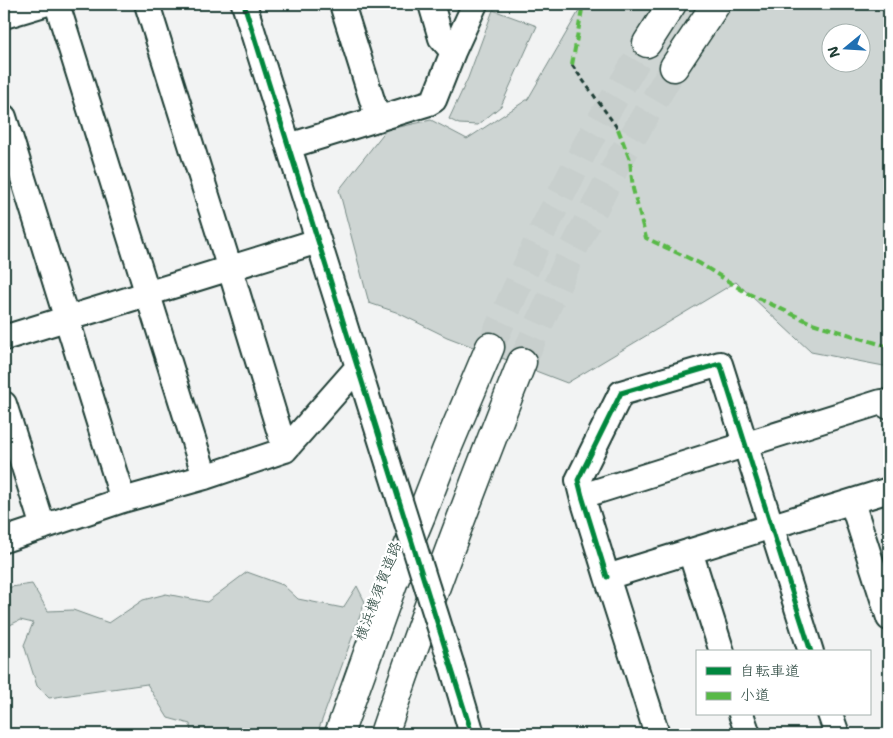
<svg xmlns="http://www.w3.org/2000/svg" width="893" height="738" viewBox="0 0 893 738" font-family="'Shantell Sans','Klee One',sans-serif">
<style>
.green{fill:#ced5d3;stroke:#768984;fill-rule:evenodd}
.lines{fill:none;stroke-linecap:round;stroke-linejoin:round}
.highway-tunnel{stroke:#c8cfcd;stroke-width:28;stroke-dasharray:28 14;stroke-linecap:butt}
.minor-casing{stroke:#1f3d34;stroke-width:28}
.highway-casing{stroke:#1f3d34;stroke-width:31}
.path{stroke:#1f3d34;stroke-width:3;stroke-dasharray:5 4;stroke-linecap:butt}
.minor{stroke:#fff;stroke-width:24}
.highway{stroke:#fff;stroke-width:28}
.minor-bridge-casing{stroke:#1f3d34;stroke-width:28;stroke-linecap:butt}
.minor-bridge{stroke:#fff;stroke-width:24}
.quiet{stroke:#58b947;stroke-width:4;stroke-dasharray:8 4;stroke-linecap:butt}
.cycleway-casing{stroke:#fff;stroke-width:8}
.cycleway{stroke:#00873e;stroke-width:5}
.labels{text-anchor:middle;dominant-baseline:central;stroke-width:4.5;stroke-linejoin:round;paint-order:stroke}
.street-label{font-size:15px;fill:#1f3d34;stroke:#fff}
</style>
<rect width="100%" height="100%" fill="#f2f3f3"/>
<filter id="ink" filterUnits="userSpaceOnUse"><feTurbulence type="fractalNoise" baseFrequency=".02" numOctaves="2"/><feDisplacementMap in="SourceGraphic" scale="10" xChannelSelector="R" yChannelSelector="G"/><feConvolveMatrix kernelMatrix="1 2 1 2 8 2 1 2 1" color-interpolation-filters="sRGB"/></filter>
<g filter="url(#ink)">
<path class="green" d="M583,4H889V367L811,352L736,282L567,383L447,337L396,312L369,303L339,190L386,130L431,120L467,139L528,99ZM830,32H860V62H830Z
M493,10L537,26L501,106L478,125L459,124L449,119L468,78Z
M247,572L283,585L298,599L343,608L357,586L365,602L317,734H191L190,724L168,718L147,684L49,698L37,686L24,645L33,623L20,620L4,628V588L32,584L48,611L73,610L109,623L143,600L166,594L207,602Z"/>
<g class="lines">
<path class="highway-tunnel" d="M490,347L542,232L588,142L647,43
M522,362L574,248L619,160L674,67"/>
<g class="minor-casing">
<path id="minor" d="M57,4L205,477
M147,4L234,282L285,450
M244,4L389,466
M342,4L378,119
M4,16L44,4
M453,52L475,4
M4,117L123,500
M289,146L429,103L434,100L453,52L441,38L431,4
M4,338L318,241
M4,404L43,527
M582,496L881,402L889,407
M852,502L889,618
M4,540L123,500L205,477L285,450L358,367
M690,551L722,652
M607,577L582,496L578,480L621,393L720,364L811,652
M452,666L472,734
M741,714L748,734
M830,714L837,734
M657,734L607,577L889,490"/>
</g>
<g class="highway-casing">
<path id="highway" d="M647,43L672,4
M674,67L716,4
M339,734L393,583L422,513L446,451L490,347
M384,734C426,609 473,485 522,362"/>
</g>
<path class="path" d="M572,65L618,129"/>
<use href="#minor" class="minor"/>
<use href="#highway" class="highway"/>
<g class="minor-bridge-casing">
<path id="minor-bridge" d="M389,466L452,666"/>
</g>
<use href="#minor-bridge" class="minor-bridge"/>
<path class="quiet" d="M572,65L583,4
M618,129L630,160L633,189L646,238L699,263L747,293L809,322L889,347"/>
<g class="cycleway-casing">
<path id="cycleway" d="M244,4L472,734
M607,577L582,496L578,480L621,393L720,364L811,652"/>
</g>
<use href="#cycleway" class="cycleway"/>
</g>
</g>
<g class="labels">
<g class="street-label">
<text transform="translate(378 591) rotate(-69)">横浜横須賀道路</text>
</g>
</g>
<rect width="893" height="738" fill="none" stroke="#fff" stroke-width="20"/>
<rect x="10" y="10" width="873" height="718" fill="none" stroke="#1f3d34" stroke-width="2" filter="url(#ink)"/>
<rect x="696" y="650" width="175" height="65" fill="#ffffff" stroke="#a5b1ae"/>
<rect x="706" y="667" width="25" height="8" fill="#00873e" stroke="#a5b1ae"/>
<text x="740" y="676" font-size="15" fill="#1f3d34">自転車道</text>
<rect x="706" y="692" width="25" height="8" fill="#58b947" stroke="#a5b1ae"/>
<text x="740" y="700" font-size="15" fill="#1f3d34">小道</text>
<g transform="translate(846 48) rotate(252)"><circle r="24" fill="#ffffff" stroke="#a5b1ae"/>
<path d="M0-4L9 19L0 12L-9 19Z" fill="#1f6fb2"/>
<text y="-8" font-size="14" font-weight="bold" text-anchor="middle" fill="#1f3d34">N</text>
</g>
</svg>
